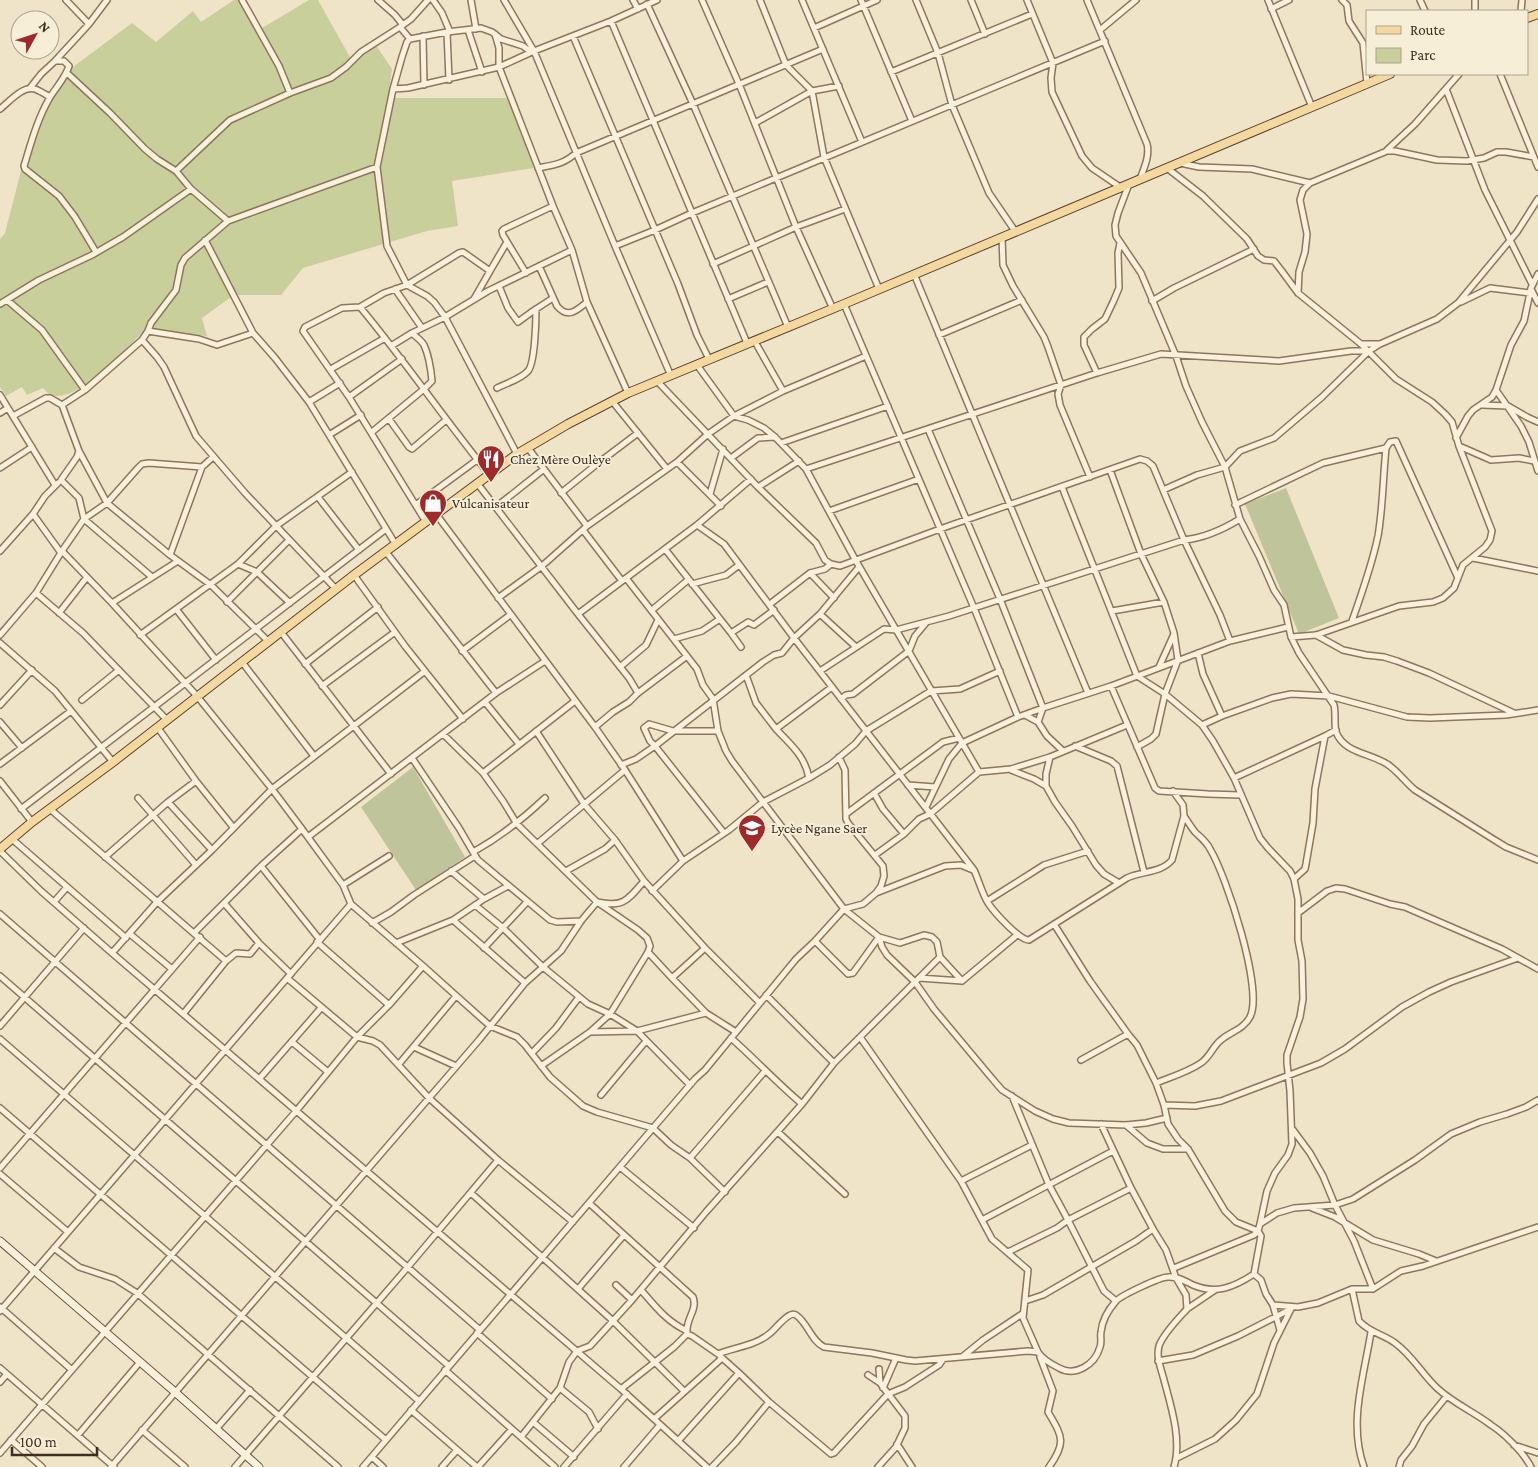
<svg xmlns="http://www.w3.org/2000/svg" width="1538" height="1467" viewBox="0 0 1538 1467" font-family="'Crimson Pro',serif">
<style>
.green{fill:#c9cf9b}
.cemetery{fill:#bfc49a}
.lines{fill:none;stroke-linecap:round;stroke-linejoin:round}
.street-casing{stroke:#8d765c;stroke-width:8}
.secondary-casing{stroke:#6f573f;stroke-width:9}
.primary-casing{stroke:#5b4430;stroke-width:10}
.street{stroke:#faf1dc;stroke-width:5}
.secondary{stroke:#faf1dc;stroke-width:7}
.primary{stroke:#f3d9a0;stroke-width:8}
.labels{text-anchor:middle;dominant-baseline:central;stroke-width:4;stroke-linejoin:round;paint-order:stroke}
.poi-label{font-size:14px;fill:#3d2e20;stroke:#f7eed8;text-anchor:start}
</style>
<rect width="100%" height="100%" fill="#f0e4c8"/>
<path class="green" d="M234,0H239L257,31L309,0H318L351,59L375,44L392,69L388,98H507L534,168L452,181L458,226L427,231L303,268L281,295H234L202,318L207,336L145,330C128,346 65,420 43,388L27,395L22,387L6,396L0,387V239L5,233L22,167L52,95L69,70L132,23L156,42L193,11L201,22Z"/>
<path class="cemetery" d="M1286,488L1339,618L1299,634L1245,504Z
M413,767L465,857L416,890L361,807Z"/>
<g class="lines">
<g class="street-casing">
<path id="street" d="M66,0L89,24
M242,0L279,66L290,93
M378,0L395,15L403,25
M428,0L411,19L400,27L410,39L407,42L402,57L393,89L377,167L387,246L407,285L427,296L434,302L445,317L517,454
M433,0L442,13L450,32
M471,0L476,29
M504,0L534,51L615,246L671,376
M633,0L638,9
M702,0L739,84L796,227L833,309
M760,0L786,65L812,91L824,157L879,289
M802,0L862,142
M861,0L912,121
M916,0L938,53L952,105L989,193L1015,231
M971,0L985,34
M1027,0L1053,63L1051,78L1052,92L1082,156L1092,168L1120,187
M1087,0L1147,144C1150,156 1144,168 1140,179
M1268,0L1312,107
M1342,0L1347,5L1349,21L1363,43L1367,83
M1420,0L1425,11
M647,4L693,104L788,327
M1271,9L1289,0
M1475,11V0
M1521,11L1522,0
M611,21L747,343
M814,28L877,0
M468,30L482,72
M1100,30L1136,0
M447,32L449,80
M495,34L499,48V67L553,206L572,250L587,302L628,393
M423,36L424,85
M573,36L678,284L697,335L709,359
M410,39L447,32L481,28L492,32L501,39L523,46L531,52
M891,72L1032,14
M67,73L110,113L145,149L157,159L176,171L191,189L228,221
M1500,74L1538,167
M30,88L41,74L55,61
M393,89L408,88L499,67L534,51L611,21L657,0
M1446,89L1485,190L1532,284
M0,109C9,102 23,85 35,89C40,91 45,94 50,97
M755,123L812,91L839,86
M1387,150L1415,124L1459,74
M1180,163L1199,167L1252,169L1310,183
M538,168C554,165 564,164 576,153L823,49
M1167,168L1203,196L1247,239L1258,256L1264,260L1274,261L1281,270L1298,293L1361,344L1396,379L1432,402L1445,414L1452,422L1459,446L1492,531L1490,540L1485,547L1463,565L1454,588L1443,598L1433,602L1399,606L1316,635L1291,637
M176,171L230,120L290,93L331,78L346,67L361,52L400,27
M1129,184L1118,213L1115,225L1116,236L1141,273L1176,356L1186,386L1202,422L1225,467L1240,519L1259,556L1274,590L1284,605L1291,637L1299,653L1334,705C1336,713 1334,725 1336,732C1344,753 1370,753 1387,764C1397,770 1406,783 1415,790L1493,839L1506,847L1538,860
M1002,237L1003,265L1013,286L1044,337L1048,347L1061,385L1058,394L1060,405L1090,477
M205,240L253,333L275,358L309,402L396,545
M615,246L655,230L692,213L1105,41
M96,252L75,217L59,196L25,169L24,166C31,143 37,120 49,99C55,88 65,79 69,66L64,61H55L89,24L107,0
M713,264L796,227L845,209
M539,266L557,306C568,319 576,311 587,302
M526,273L503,235L502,231L504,229L553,206
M914,274L1088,693
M499,286L508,308L518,322L533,311L553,298
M395,289L422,328
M1531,289L1538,303
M1298,293L1299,272L1305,252L1307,234L1300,200L1303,190L1310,183L1387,151H1395L1437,160L1467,161L1484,158L1497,152H1506L1534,157
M474,299L490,271
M728,299L768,282
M7,300L42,330L85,390
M1152,301L1174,288L1254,249
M1461,302L1490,288L1530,293
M0,304L39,280L92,255L123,237L191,189
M844,304L974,608L1018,717
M360,307C405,361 445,420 489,474
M148,331L199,339L217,345L253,333
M939,335L1022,300
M142,340L157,357L164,367L196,436L245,493L336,589
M754,340L783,391
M1361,344H1379
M391,346L412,333L445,317L488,291L572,250
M697,365L734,416L748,420L764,428L775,437L806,469L856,561L979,772
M331,369L385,338
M1097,373L1084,345V337L1092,329L1105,319L1114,300L1119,288L1118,253L1120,243
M657,381L758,487L816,543L825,560L831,564
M497,388C507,383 521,379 528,371C535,363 536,321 536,309
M1496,390L1521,426L1529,442L1538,471
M0,395L55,485
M349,397L402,359
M612,401L667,469
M309,402L340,383
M62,405L85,390L142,340L148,331L151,323L176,290L181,265L185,258L228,221L377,167
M1482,405L1508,406L1527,417L1538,422
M0,413L8,408
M13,416L46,398H50L62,405L79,451L77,457L61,480L79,498L84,519L152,577
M389,419L409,447L412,449L446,420
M928,429L1000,599L1043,708L1038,722L1047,736L1063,751
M372,432L424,389L432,381C431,370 429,356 424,345C421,340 416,337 412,333
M329,435L361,415
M1456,438L1468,416L1473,410L1492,397L1496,390L1511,345L1524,321L1531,288L1538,274
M781,443L888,406
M1459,446L1491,460L1519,458L1534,461
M528,448L587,526
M79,451L107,503L170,555L211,585L269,642
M731,458L758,438L775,437
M677,462L721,506
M0,468L32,447
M806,469L1097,373L1161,354L1279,361L1351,351H1369
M1110,470L1141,554L1164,602L1174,633L1178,660L1165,694L1156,734L1151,739L1137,747
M477,483L578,614L629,678L638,693
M758,487L799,461
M1062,487L1137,676L1165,694L1202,725L1213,741L1234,778L1260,838L1268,848L1290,871L1294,879L1298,899V940L1302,961L1303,999L1300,1017L1287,1055V1063L1290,1091L1292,1144L1288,1155L1275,1173L1267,1191L1260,1224L1258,1231L1254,1235L1174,1268
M1163,490L1197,475L1225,467L1240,451L1274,438L1322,397L1369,351L1380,344L1437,319L1458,303L1517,232L1538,199
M561,493L597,464L638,433
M710,494L723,449
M318,497L359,550
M417,504L477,460
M1235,505L1323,463L1386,448
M496,507L544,469
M829,511L919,479
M33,514L61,553
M436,514L595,727L625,770L683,861L652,891
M426,522L349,397L303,331L305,327L342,308L360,307L384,293L407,285L459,253L463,252L490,271L507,242
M697,525L724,544L794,638L974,870C979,881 982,893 988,903C994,912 1019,940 1029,940L1127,878C1142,871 1161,873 1172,860L1184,816L1183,805L1173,791
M583,530L622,581
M665,549L731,633
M0,551L33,514L45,496L58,483
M62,551L112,603L197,696L272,789L302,829L343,885L351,904L423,966L490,1026L517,1037L525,1045L550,1077L583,1106L597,1112L653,1128L671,1145L690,1158L725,1192
M386,552L496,693
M170,555L202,467L213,457
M1473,558L1538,571
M238,564L257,572L290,603
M810,573L834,598
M354,575L405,646L463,719
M626,578L697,669L703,685L713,699L718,731L726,751L732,761L844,909L879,937L900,943L924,935L932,937L937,942L940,957L962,981L1017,935
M692,584L726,575L739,565
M36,593L83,633L167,720
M498,598L542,566L587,526L677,462L708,434L734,416L783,391L866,356
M227,602L289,540
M112,603L178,561
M770,604L810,573L825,569L831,564L840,566L940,529L1140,459L1147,461L1153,466L1184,540L1220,615L1230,641
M652,610L688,580
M1112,611L1164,602
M59,613L87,577
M578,614L697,525L751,479
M820,614L856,647
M1352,621C1362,593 1372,565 1378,536C1383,507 1383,477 1386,448L1390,442L1396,441L1458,578
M281,632L391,774
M0,635L36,593L62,551L84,519L107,503L138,468L142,464L149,463L202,467
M140,635L176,609
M1316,635L1343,650L1366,655L1384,657L1397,661L1429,673L1514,713
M674,639L702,631L720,619
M0,643L55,691L113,762
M741,647L731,633L748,622L754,625L774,610
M462,651L510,615
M1198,653L1203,674L1222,716
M216,660L176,609L238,564L276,526L352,472
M242,662L314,756
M305,664L378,607
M620,667L646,645L658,620
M1159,667L1174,634
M820,671L884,629L896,630L949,616L1184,540C1205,538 1222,530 1240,519
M746,675L756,703L776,729L832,687
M322,686L395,632
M1111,686L1155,788L1159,791L1208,794L1240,795
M841,699L846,695L853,694L909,651L915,636L926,623
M82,700L119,670
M485,702L519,744
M0,705L32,670
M1025,715L1038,722
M0,722L22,748
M1202,725L1222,716L1272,698L1291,694L1329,696L1407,717L1430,718L1506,715L1538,710
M595,727L613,712L629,702L638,693L687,656
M158,728L196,781L233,827
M776,729C791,745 805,756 809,778
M536,731L584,804L615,840L644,881
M718,731H673L649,724L644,728L650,741L655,746L763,662L774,655L782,653L794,638L820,614L859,567
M443,734L483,773L503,801L517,824L597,902L638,930L647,938L650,946L648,952L610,1014L590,1032L541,1066
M1075,746L1111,761L1117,766L1144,872
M412,758L459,828L473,852C500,837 523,819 545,798
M0,764L71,711
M621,765L636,759L655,746L724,833
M1011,770L1034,779L1046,786L1055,802L1072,826L1096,865L1104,874L1119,883
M483,773L575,701
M1234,778L1325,736L1336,730
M0,781L32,822
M908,785L935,787
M1046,786V774L1050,757
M874,793L883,809L904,834
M138,798L196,865
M168,802L212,850
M926,807L949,759L962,743L1018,717L1043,708L1111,686L1230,641L1288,627
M21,809L386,529
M50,809L226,961
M846,814L943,742L959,738
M308,837L496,693L545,661
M12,839L126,938
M538,843L625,770
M0,851L41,891L112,953L621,1389L707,1467
M473,852L478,860L550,920L557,922L581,921
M875,855L904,834L919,819L930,814L979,772L1011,769L1050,757L1127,725
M105,857L168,802L196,781
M683,861L729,830L763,802L809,778L830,765L855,744L866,731L931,691L960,689L1000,671
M261,866L320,940
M451,871L484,899
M566,871L605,849L615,840
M1294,879L1305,869L1306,864L1313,823L1315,789L1325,736
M343,885L389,856
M876,893L945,866L961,865L973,870
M987,901L1044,865L1088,851
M54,902L67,887
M224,903L259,943L291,974
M475,905L502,927L543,967L588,1004L610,1014L637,1031L690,1085
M1298,913L1327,891L1336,888L1345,889L1390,904L1405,907L1502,949L1538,969
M0,914L480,1330
M453,920L525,983
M372,923L391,912L414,895L475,856
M1054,924L1090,981L1128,1034L1137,1045L1156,1083L1164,1105L1168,1124L1178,1139L1188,1149L1225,1211L1236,1222L1258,1231L1261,1236L1254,1274
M195,932L261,866L302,829
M130,934L172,969
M879,937L882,947L887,955L915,982L934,1009L990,1076L1002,1090L1035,1111L1053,1119L1069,1123L1126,1125L1146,1123L1167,1118
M815,941L848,974L853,973L879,937
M317,942L389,1005
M396,943L453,920L484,899L508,886
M484,948L527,902
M648,952L672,978L705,948
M112,953L157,902L212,850L272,789L425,671
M940,957L860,1037L961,1181L992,1239L1028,1270L1023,1318L1038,1352
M0,976L449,1366
M287,978L357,1037L373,1041L380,1045L429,1098L498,1160L573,1222
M672,978L706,1013
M919,978L962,981
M766,995L834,1063
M184,1013L226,961L236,953L250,954L259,943
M0,1026L84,928
M591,1032L637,1031L706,1013L736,1032
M0,1039L419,1401
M292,1042L328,1072
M414,1047L456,1066
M532,1053L556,1028L579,997
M1081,1060L1128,1034
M399,1064L456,996
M260,1078L321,1008
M1156,1083C1171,1077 1188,1072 1201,1063C1210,1057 1213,1046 1221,1040C1230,1032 1244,1029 1250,1017C1264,990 1226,875 1210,849C1207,842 1200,837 1195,832C1191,827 1188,822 1184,816
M601,1095L646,1041
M802,1104L834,1063L860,1037
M1164,1105L1195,1106L1221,1101L1321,1063L1345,1049L1402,1007L1429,992L1451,982L1518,958
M0,1108L386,1440
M1101,1124L1131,1188L1153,1229L1166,1250L1176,1278L1186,1295L1187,1309C1178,1319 1163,1334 1159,1346C1156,1358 1161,1368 1164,1380C1171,1406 1182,1440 1174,1467
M1126,1125L1147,1143L1163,1149H1188
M1293,1130L1310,1153L1323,1176L1335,1205L1354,1241L1373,1289
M778,1132L845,1194
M690,1158L765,1071
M620,1167L694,1228
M0,1168L200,937
M0,1174L68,1232
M961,1181L1032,1145
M471,1193L612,1320L684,1391
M589,1203L693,1297C698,1310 685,1319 687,1334
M1312,1208L1335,1217L1373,1240L1419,1254L1436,1261
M982,1220L1113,1151
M1260,1224L1277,1213L1294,1208L1335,1205L1353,1199L1415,1160L1451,1134L1480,1122L1507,1114L1526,1107L1538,1100
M54,1248L79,1267L115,1279L137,1293L338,1467
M1008,1252L1057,1228L1068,1220L1049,1185L1012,1096
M616,1285L632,1300
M578,1289L624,1235
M1352,1289L1359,1321C1370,1333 1383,1334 1395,1343C1412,1355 1422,1374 1437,1388C1453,1403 1474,1412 1491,1425C1502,1432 1512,1442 1520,1451C1524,1456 1528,1461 1531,1467
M641,1290C656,1307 666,1321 687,1331
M1025,1301L1043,1295L1136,1241L1153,1229
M1116,1301L1104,1291L1068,1220L1131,1188
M1273,1305L1280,1330
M0,1307L72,1370
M1187,1309L1215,1290
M0,1311L351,904
M477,1333L552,1399
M720,1356L739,1373L769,1402
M962,1357L983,1340L1022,1314
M1040,1357L1053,1391L1048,1412C1062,1436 1067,1442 1049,1467
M1158,1361L1193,1355L1238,1336L1291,1309
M0,1368L114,1467
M879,1369L880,1383
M445,1370L555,1467
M868,1375L880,1383L905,1416V1428L896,1447L878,1467
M0,1382L7,1374
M560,1388L589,1412L598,1429
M883,1388L896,1358
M621,1389L674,1347L687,1334L692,1336L718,1354C735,1347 755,1346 769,1334C775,1330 789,1310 796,1315C808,1323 811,1341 824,1347L872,1353L906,1360L915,1361L1028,1351L1038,1352C1042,1359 1051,1364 1059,1368C1075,1377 1095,1365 1100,1347C1102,1342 1100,1337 1101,1332C1102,1321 1109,1309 1116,1301C1122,1295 1160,1277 1168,1277C1177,1276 1185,1281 1193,1285C1216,1295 1234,1287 1254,1274L1261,1280L1266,1294L1273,1305L1298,1307L1318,1303L1352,1289H1373L1401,1271L1423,1266L1538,1227
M411,1410L477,1467
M654,1419L721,1359
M533,1422L574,1457
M216,1429L250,1390
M142,1430L185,1467
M78,1435L140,1362
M521,1437L560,1388L569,1362L577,1351L590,1346L632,1300L706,1212L802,1104C777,1083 755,1059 731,1038
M11,1440L42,1467
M678,1441L739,1373
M897,1444L912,1467
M1514,1445L1538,1453
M0,1453L297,1110L357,1037L389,1005L423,966
M372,1457L383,1467
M1177,1458L1215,1439L1236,1420L1257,1394L1274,1343L1291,1309
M111,1467L479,1040L525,983L561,951L581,921L597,902C623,908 628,900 644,881L705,948L760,1003
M235,1467L407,1268L498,1160
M363,1467L653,1128L695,1079L705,1070L796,959L815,941L844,909L863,904L876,893L881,886L884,876L883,866L848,823L846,819L845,770L839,757
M442,1467L457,1450
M478,1467L512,1429
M564,1467L627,1394
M624,1467L660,1425
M712,1467L736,1442L769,1402L831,1454L834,1453L888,1394L905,1387L939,1365L943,1359
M1364,1467C1348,1423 1364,1376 1371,1332
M1399,1467L1401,1460L1412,1446L1424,1424L1446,1397"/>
</g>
<g class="secondary-casing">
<path id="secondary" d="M0,1241L175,1392L259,1467"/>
</g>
<g class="primary-casing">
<path id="primary" d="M1527,18L1538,14
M0,849L32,822L113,762L354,575L517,454L568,424L628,393L844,304L1390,74"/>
</g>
<use href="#street" class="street"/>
<use href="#secondary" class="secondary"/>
<use href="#primary" class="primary"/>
</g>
<defs>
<g id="restaurant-pin" transform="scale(1.4375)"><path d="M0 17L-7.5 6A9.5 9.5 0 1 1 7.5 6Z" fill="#9e2a2b" stroke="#f7eed8"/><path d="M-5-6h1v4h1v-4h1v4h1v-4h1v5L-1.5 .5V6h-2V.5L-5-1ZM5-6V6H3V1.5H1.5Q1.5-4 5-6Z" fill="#fff"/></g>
<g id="shop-pin" transform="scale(1.4375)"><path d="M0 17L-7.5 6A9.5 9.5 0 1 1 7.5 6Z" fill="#9e2a2b" stroke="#f7eed8"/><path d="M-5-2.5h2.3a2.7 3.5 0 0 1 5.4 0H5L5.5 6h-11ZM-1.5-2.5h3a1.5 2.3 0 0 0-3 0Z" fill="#fff"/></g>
<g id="school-pin" transform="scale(1.4375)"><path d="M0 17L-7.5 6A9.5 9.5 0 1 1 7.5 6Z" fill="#9e2a2b" stroke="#f7eed8"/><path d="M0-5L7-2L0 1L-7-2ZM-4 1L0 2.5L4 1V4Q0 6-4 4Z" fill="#fff"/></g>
</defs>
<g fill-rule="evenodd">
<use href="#restaurant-pin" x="491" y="459"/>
<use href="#shop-pin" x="433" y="503"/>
<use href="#school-pin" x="752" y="828"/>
</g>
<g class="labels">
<g class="poi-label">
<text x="510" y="459">Chez Mère Oulèye</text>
<text x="452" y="503">Vulcanisateur</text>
<text x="771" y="828">Lycèe Ngane Saer</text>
</g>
</g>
<rect x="1366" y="10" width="162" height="65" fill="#f7eed8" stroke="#ada18e"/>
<rect x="1376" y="26" width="25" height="8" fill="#f3d9a0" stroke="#ada18e"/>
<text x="1410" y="35" font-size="15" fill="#3d2e20">Route</text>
<rect x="1376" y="48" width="25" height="15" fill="#c9cf9b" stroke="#ada18e"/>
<text x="1410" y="60" font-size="15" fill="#3d2e20">Parc</text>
<g transform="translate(35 35) rotate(50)"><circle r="24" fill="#f7eed8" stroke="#ada18e"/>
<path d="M0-4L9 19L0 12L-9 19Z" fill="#9e2a2b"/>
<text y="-8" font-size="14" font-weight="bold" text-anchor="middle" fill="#3d2e20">N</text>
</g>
<path d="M12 1447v8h85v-8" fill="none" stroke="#3d2e20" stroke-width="2.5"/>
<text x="20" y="1447" font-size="15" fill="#3d2e20" stroke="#f7eed8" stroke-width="4" paint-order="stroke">100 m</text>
</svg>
